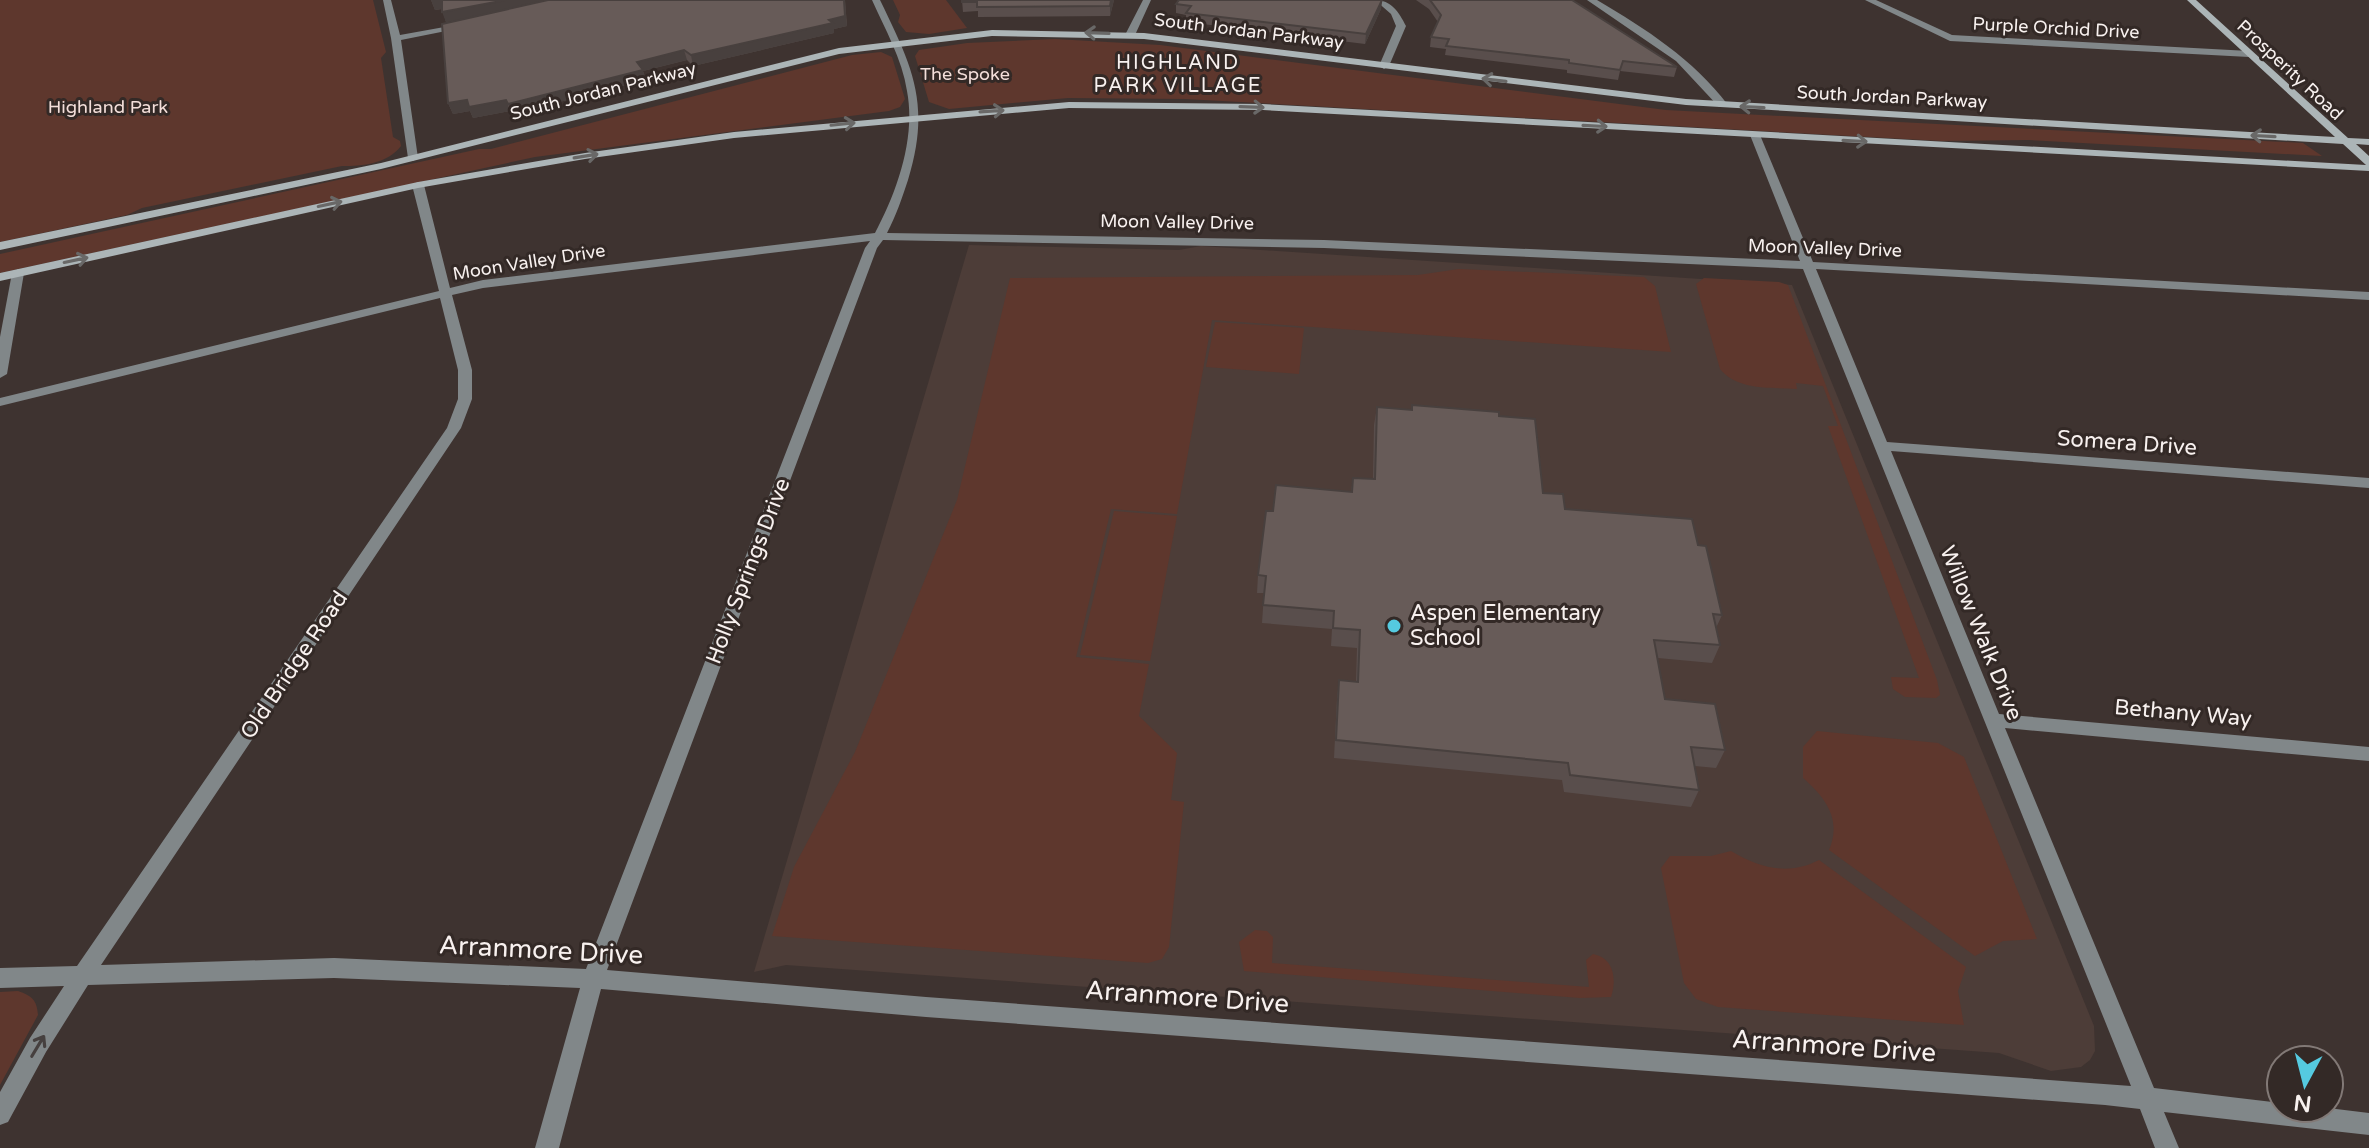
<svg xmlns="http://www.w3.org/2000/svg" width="2369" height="1148" viewBox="0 0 2369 1148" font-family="'Varela Round',sans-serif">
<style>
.built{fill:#4d3d38}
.green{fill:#5e372d}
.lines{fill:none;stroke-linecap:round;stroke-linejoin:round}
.street{fill:#818789;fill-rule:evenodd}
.secondary{fill:#acb5b7;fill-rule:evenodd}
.wall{fill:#594e4c}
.shaded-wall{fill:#48403e}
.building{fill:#675b58;stroke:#48403e;stroke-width:2}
.oneway{stroke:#696867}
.oneway2{stroke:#46403f}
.poi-dot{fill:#55cae0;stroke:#332926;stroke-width:3}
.labels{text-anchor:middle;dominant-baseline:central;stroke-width:6;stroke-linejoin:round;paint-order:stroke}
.far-street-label{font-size:18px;fill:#f8f1ef;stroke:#332926}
.far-park-label{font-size:18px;fill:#f3ded9;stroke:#332926}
.far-neighbourhood-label{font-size:20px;letter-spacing:2px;fill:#f8f1ef;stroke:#332926}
.street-label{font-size:22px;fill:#f8f1ef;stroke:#332926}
.poi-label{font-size:22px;fill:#f8f1ef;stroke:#332926;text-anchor:start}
.near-street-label{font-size:26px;fill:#f8f1ef;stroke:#332926}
</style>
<rect width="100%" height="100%" fill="#3e3330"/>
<path class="built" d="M969,245L1179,250L1201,246L1792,285L2094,1026L2095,1051L2090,1060L2081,1067L2051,1071L1999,1053L786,965L754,972Z"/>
<path class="green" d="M0,0H373L386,52L381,58L393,137L400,141L401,146C387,164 363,166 342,166L142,208L127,215L0,242Z
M893,0H946L967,28L929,34L906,32L898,22L900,15Z
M1055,39L1160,45L1666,110L2303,143L2322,156L2028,140L1942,141L1185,99L1068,98L949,109L929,102L915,56L919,50L967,43Z
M881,52L892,57L905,99L900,107L889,111L535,157L0,273V254L479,149H491L852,55Z
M1459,269L1644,277L1655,286L1671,352L1212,320L1177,514L1111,509L1076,657L1149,664L1139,716L1177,753L1171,800L1184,802L1169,947L1162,959L1148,963L772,936L794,867L855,752L957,500L1010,278L1418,275Z
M1704,278L1779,282L1788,285L1937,680L1940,695L1936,698L1905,697L1893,689L1891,677L1919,678L1828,426H1838L1823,386L1796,383L1797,389C1771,387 1738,391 1720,369L1696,284Z
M1215,322L1304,328L1299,374L1206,367Z
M1114,511L1177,516L1150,661L1080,655Z
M1817,731L1938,743L1964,757L2037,939L2003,941L1975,956L1829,850C1842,820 1826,798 1803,778V747Z
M1731,851C1760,868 1788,876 1819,860L1966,967L1958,991L1964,1025L1718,1007L1696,999L1684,983L1661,868L1670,856H1711Z
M1255,930L1267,931L1273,937L1272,963L1589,987L1586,960L1593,954C1614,958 1617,979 1611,997L1580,998L1244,971L1239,942Z
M18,991C32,996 37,1000 38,1015L0,1085V992Z"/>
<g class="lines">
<path class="street" d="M383,0H391L400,35L461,24L466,27L401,40L418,158L413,161L408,158L391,38Z
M872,0H880C913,68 931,104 908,180C902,198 896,216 887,233L1324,240L1800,261L1750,135L1755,132L1760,135L1813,262L2369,292V300L1816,269L1887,442L2369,478V488L1891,451L1999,714L2369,747V761L2005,728L2154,1088L2281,1103V1108H2328L2369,1113V1135L2164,1112L2179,1148H2155L2140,1109L2105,1105L926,1017L601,989L559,1148H535L580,988L334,978L88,985L46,1052L8,1122L0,1125V1092L30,1038L64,986L0,988V968L77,966L447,428L458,399V370L440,298L0,406V398L439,291L412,185L418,182L424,185L450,288L483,280L875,233C897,192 916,138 907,91C902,59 885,29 872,0ZM883,240L1324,248L1803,269L2131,1086L926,997L607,970L877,248ZM870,241L865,248L586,969L334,958L101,965L461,428L472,399V370L452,295L483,288Z
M1143,0H1151L1135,35L1127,37L1125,35Z
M1375,0C1391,0 1399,12 1406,26L1389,66L1384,69L1379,66L1396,26L1391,14Z
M1587,0H1597C1646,29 1693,59 1728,105L1727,107H1719L1676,61Z
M1865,0H1876L1952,35L2249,51L2254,54L2249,57L1950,41Z
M18,269L24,273L7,374L0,378V337L12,273Z"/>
<path class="secondary" d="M2187,0H2196L2348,138L2369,139V145L2356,144L2369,156V171L1263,110L1069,108L734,138L585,159L418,188L0,281V273L418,182L585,153L734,132L1069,102L1263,104L2366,165L2343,144L1686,105L1144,39L992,36L839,54L381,169L0,250V242L381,163L839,48L992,30L1144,33L1686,99L2335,137Z"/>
</g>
<path class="wall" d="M431,0H845L847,26L834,29V33L693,66L687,60L643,71L646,80L512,114L510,111L473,118L470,111L453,114L448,103L480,15L446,22L442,9L435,10Z
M962,0H1114L1110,16L978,17V11L963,12Z
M1382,0L1381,9L1365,44L1186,22V15L1176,13V4Z
M1416,0H1572L1677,67L1674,77L1620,71L1618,80L1567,73V70L1445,55L1446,49L1430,47L1431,37L1438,22L1429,9Z
M1412,405L1499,416L1543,493L1565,509L1698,545L1722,615L1716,628L1720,645L1712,663L1658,658L1665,699L1725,750L1716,768L1695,766L1699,790L1691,807L1564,792L1562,780L1334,758L1337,698L1339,680L1356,682L1357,648L1331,646L1332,629L1262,623L1264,593H1257L1258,575L1273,511L1351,492L1353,478L1373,479L1374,425L1377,407L1412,410Z"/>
<path class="shaded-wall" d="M431,0H442L446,8L435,10Z
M506,0H558L446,22L442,12Z
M844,0L847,26L834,29V33L693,66L691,55L829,20Z
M1111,0H1114L1110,16V6Z
M1382,0L1381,9L1365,44L1366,34Z
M684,50L687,60L643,71L646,80L512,114L508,104L637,62Z
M467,100H506L510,111L473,118L470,111L453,114L448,103Z"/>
<path class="building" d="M442,0H506L442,12Z
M548,0H844L845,16L829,20L833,23L691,55L684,50L637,62L643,70L508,104L506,100L469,107L467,100L448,103L442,24Z
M962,0H1111L1110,6L977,7V2H962Z
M1179,0H1382L1366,34L1186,13L1191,6L1176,4Z
M1430,0H1572L1677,67L1623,61L1620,70L1569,63V60L1446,46L1449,39L1431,37L1441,15Z
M1412,405L1499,412V416L1535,419L1543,493L1563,494L1565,509L1692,519L1698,545L1706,546L1722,615L1713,614L1720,645L1654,640L1665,699L1715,704L1725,750L1691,747L1699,790L1570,775L1568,763L1336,740L1339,680L1358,682L1360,630L1333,628L1334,611L1263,605L1266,576L1258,575L1266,511H1273L1276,485L1352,492L1353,478L1375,479L1377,407L1412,410Z"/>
<defs><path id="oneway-shaft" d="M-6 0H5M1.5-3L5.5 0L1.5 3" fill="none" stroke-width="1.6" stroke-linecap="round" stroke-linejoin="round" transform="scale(2)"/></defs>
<g class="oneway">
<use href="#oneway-shaft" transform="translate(1097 33) rotate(-178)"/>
<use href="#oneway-shaft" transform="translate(1494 80) rotate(-173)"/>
<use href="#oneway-shaft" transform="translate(1252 107) rotate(2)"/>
<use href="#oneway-shaft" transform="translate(1752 107) rotate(-177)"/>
<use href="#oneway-shaft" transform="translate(992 111) rotate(-4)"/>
<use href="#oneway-shaft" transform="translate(843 124) rotate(-6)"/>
<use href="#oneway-shaft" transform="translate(1595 126) rotate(3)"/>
<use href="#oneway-shaft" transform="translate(2263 136) rotate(-177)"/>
<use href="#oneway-shaft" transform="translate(1855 141) rotate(3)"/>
<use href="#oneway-shaft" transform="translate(586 156) rotate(-9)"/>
<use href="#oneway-shaft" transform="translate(330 204) rotate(-12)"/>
<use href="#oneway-shaft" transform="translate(76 260) rotate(-12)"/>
</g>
<use class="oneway2" href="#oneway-shaft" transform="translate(38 1046) rotate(-59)"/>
<circle class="poi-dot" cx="1394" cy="626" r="8"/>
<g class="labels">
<g class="far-street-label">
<text transform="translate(2056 28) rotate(3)">Purple Orchid Drive</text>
<text transform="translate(1249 31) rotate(7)">South Jordan Parkway</text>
<text transform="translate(2290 70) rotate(43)">Prosperity Road</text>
<text transform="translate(603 91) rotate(-14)">South Jordan Parkway</text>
<text transform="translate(1892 97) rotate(3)">South Jordan Parkway</text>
<text transform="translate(1177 222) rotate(1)">Moon Valley Drive</text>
<text transform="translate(1825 248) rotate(2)">Moon Valley Drive</text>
<text transform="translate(529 262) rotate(-9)">Moon Valley Drive</text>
</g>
<g class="far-park-label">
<text x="965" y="74">The Spoke</text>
<text x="108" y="107">Highland Park</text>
</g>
<g class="far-neighbourhood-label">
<text x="1178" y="63">HIGHLAND<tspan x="1178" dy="23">PARK VILLAGE</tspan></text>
</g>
<g class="street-label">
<text transform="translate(2127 443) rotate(4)">Somera Drive</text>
<text transform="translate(748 571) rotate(-69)">Holly Springs Drive</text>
<text transform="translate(1981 633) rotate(68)">Willow Walk Drive</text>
<text transform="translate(294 665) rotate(-56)">Old Bridge Road</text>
<text transform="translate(2183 713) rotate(5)">Bethany Way</text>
</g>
<g class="poi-label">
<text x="1410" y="613">Aspen Elementary<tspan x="1410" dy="25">School</tspan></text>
</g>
<g class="near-street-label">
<text transform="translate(541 950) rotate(3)">Arranmore Drive</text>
<text transform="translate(1187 997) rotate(4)">Arranmore Drive</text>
<text transform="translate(1834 1046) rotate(4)">Arranmore Drive</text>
</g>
</g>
<g transform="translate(2305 1084) rotate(187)"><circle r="38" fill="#332926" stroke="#827976" stroke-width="2"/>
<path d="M0-6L14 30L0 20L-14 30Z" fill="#55cae0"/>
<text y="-12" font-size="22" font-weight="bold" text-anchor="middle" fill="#f8f1ef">N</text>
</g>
</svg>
